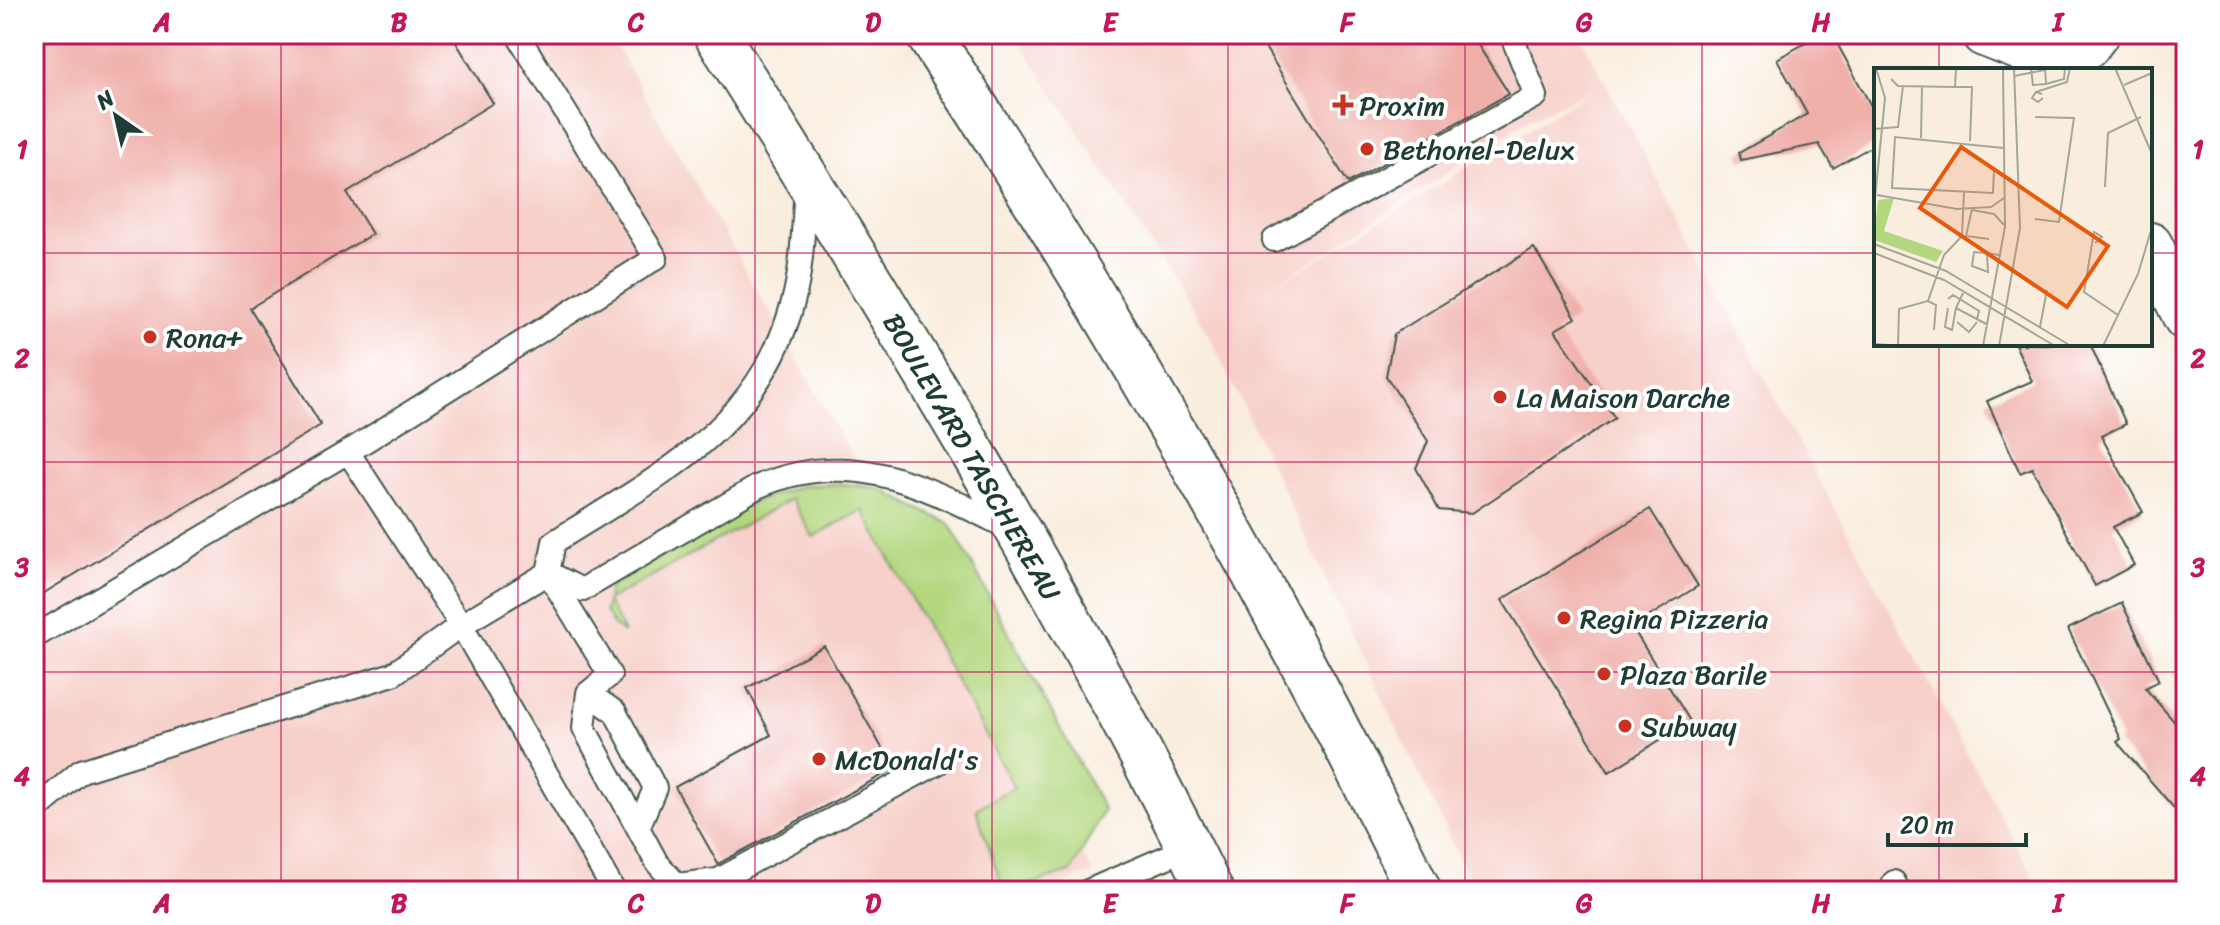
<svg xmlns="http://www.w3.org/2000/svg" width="2220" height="925" viewBox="0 0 2220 925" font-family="Sriracha,sans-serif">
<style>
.built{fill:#f7d0ca;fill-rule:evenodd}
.green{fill:#b3d77f;stroke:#698a5a;stroke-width:2}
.building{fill:#f0b0aa}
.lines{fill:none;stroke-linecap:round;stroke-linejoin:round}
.lane-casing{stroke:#40574e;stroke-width:26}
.street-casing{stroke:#40574e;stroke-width:48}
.primary-casing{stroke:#40574e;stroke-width:48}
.lane{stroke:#fff;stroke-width:22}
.street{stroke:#fff;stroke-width:44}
.primary{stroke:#fff;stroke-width:44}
.grid{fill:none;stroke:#c2185b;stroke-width:2;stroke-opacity:0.55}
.poi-dot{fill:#c8321e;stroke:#fff;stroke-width:3}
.labels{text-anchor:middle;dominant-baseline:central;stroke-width:8;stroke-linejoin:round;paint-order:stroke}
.poi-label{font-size:28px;fill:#1f3d34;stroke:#fff;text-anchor:start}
.street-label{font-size:28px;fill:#1f3d34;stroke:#fff}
.inset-road{fill:none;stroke:#a2a79a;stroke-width:2}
.view{fill:#e8590c;fill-opacity:0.15;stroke:#e8590c;stroke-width:4}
.inset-edge{fill:none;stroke:#1f3d34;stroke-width:4}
.neatline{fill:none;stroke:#c2185b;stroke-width:3}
.grid-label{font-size:26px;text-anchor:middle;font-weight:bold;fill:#c2185b}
</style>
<rect width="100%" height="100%" fill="#fff"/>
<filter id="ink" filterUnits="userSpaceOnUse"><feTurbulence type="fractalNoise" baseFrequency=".0125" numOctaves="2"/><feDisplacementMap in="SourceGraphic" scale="16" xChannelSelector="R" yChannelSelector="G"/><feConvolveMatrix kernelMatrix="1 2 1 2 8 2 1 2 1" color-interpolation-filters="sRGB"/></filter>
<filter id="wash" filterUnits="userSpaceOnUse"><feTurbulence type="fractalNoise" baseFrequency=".006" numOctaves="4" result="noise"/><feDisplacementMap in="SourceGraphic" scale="32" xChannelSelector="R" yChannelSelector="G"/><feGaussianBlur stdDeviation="1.8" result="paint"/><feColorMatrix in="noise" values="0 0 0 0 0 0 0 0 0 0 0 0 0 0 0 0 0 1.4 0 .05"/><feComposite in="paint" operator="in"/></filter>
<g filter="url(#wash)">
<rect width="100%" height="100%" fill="#f9edde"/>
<path class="built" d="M34,34H609L1093,873L1041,891H34Z
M1015,34H1579L2041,891H1475L1206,329ZM1594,89L1253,300L1529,119Z"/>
<path class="green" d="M840,484L878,488L950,524L1104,810L1071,872L1006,891L1000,880L976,809L1014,787L863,510L813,537L791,499L607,601L624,633L614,626L605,612L609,588L745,505L801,486Z"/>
<g id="blocks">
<path class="building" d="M34,34H451L493,103L347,193L372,234L250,308L321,425L34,599Z
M1257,34H1471L1509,94L1348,183Z
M1822,34H1832L1876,115V144L1833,168L1819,144L1741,160L1739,153L1807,114L1777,59Z
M1534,248L1576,318L1555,330L1615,418L1472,513L1439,510L1416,468L1428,441L1386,376L1394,334Z
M2015,344H2090L2126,424L2101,436L2143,512L2113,527L2134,565L2095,586L2032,468L2020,473L1987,401L2032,381Z
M1650,509L1698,586L1632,627L1690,721L1609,772L1502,600Z
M2122,603L2159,681L2145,688L2186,735V822L2117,742L2121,739L2068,629Z
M824,646L894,769L718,864L675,787L771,735L747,688Z"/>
</g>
</g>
<g filter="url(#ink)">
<use href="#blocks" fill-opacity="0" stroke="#40574e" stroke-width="2"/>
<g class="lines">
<g class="lane-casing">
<path id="lane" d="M806,187C803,225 803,265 793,302C759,430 658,476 554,542L548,573L610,675L588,693L615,712L655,788L638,828L657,863L677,885L718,880L938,763
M1274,240L1536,96L1511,34
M348,452L461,625L614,891
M549,573L582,590L757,487C853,445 925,487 1011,529
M34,637L348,452L656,258L517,34
M588,693L584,728L638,828
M34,811L81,771L393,674L461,625L548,573
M1894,882L1899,891
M1088,891L1190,847"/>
</g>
<g class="street-casing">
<path id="street" d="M1984,34L2061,64L2065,70
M2061,64L2087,46L2096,34
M2150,245L2186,318"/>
</g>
<g class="primary-casing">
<path id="primary" d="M716,34C892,312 1065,595 1211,891
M928,34C1109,309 1274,595 1419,891"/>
</g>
<use href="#lane" class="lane"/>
<use href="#street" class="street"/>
<use href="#primary" class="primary"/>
</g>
</g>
<path class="grid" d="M281,34V891M518,34V891M755,34V891M992,34V891M1228,34V891M1465,34V891M1702,34V891M1939,34V70M34,253H1876M2150,253H2186M1939,344V891M34,462H2186M34,672H2186"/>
<g class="poi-dot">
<path d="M1339 93h8v8h8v8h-8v8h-8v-8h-8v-8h8z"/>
<circle cx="1367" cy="149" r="8"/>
<circle cx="150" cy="337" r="8"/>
<circle cx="1500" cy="397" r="8"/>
<circle cx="1564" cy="618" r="8"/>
<circle cx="1604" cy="674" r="8"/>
<circle cx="1625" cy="726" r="8"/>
<circle cx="819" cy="759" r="8"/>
</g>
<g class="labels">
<g class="poi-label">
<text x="1359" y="105">Proxim</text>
<text x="1383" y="149">Bethonel-Delux</text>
<text x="166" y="337">Rona+</text>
<text x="1516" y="397">La Maison Darche</text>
<text x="1580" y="618">Regina Pizzeria</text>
<text x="1620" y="674">Plaza Barile</text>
<text x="1641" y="726">Subway</text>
<text x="835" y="759">McDonald's</text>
</g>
<g class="street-label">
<text transform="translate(972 457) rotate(60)">BOULEVARD TASCHEREAU</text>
</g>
</g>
<g transform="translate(1874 68)">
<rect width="278" height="278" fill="#f9edde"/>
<path d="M20,130L10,163L69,183L62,194L0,172L4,132Z" fill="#b3d77f"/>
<path class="inset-road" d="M157,0L159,17L172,16L171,0M241,0L278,86M140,8L171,2M17,11L24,18L81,19L82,0M172,16L190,11L191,0M250,17L278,5M81,19H98L96,73M162,24L193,14L196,0M168,26L162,24L158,30L164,34L169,30M161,49L200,50L185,154L161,151M0,61L24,59L29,18M47,70L48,19M120,101L119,125L18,120L21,69L129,80M231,119L234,65L267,49M3,127L83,141L117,139L130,130M0,140L11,30L2,0M98,141L92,168L115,171M98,142L120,146L130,157M221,175L228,169L220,164L210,224L244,247M0,176L72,203L197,278M0,185L70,212L181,278M113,185L114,204L98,198L100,184L112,185H113L125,187L127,188M90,223L82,240L114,257M74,231L79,227L105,243L103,251M54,233L62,237L60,262M74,240L71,259L78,262L82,240M83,254L95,264L103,254M166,259L173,222M0,276L31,278M24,277L25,241L54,233L70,187L88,168L90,124M109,278L131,159L129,0M125,278L146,160L140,0M229,278L264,206L278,159"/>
<path class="view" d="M87,79L234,178L193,239L46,140Z"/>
<rect width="278" height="278" class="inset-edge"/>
</g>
<rect width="2220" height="925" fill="none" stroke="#fff" stroke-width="88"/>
<g transform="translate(116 116) rotate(326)" stroke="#ffffff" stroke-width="6" paint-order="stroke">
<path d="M0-6L14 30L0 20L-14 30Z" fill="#1f3d34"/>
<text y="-12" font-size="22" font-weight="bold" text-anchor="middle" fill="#1f3d34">N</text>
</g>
<path d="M1888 833v12h138v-12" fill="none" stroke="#1f3d34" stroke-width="4"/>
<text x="1900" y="833" font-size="24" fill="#1f3d34" stroke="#ffffff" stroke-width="6" paint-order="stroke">20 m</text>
<rect x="44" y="44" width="2132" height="837" class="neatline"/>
<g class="grid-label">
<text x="162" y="31">A</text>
<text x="399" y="31">B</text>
<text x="636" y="31">C</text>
<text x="873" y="31">D</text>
<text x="1110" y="31">E</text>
<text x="1347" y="31">F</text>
<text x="1584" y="31">G</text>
<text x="1821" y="31">H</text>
<text x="2058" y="31">I</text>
<text x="22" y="158">1</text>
<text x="2198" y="158">1</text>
<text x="22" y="367">2</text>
<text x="2198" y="367">2</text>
<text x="22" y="576">3</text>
<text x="2198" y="576">3</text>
<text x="22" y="785">4</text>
<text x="2198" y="785">4</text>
<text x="162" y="912">A</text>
<text x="399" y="912">B</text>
<text x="636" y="912">C</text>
<text x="873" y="912">D</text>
<text x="1110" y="912">E</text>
<text x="1347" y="912">F</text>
<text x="1584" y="912">G</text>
<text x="1821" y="912">H</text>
<text x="2058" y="912">I</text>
</g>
</svg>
